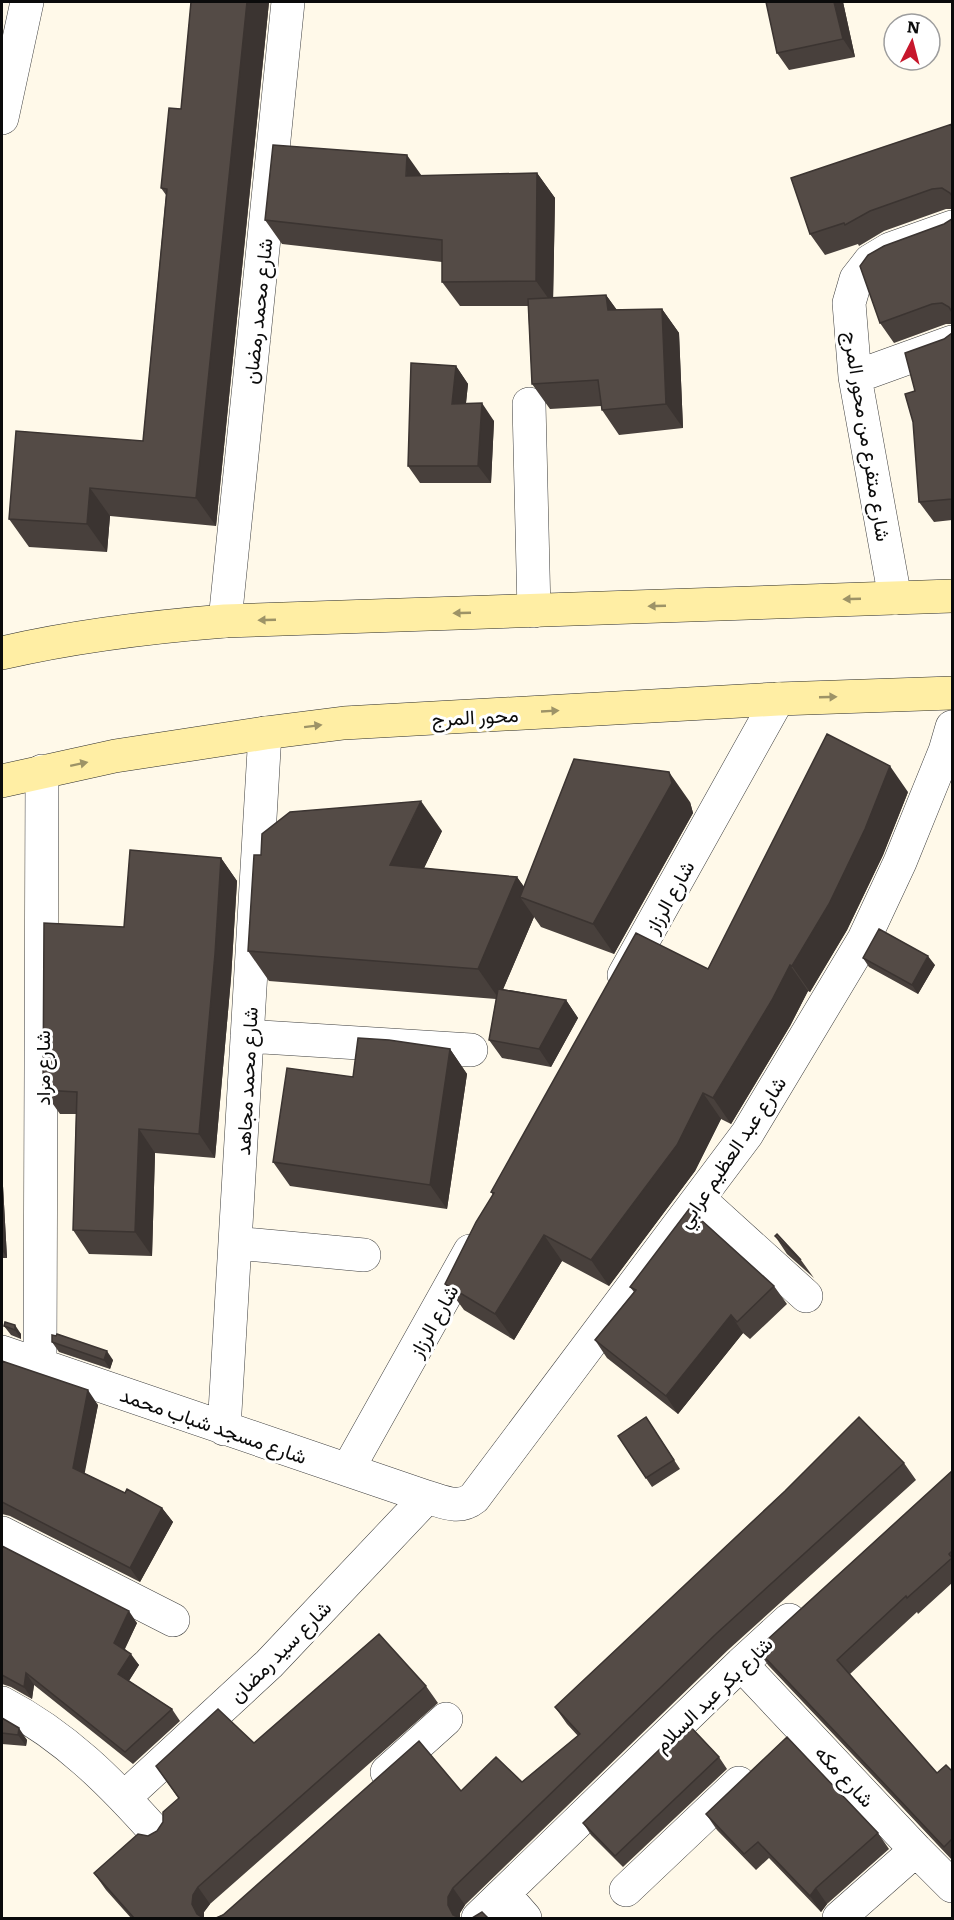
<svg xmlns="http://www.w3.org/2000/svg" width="954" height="1920" viewBox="0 0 954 1920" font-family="Literata,Vazirmatn,serif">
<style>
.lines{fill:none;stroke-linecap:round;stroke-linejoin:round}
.street-casing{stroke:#3e3e3e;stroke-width:34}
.secondary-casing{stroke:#2d2d2d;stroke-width:34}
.street{stroke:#fff;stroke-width:33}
.secondary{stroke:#ffeea4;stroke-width:33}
.wall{fill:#48403c}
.shaded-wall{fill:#3b3431}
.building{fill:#544b46;stroke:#3b3431;stroke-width:1.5}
.oneway{fill:#9d9367}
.labels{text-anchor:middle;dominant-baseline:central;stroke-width:6;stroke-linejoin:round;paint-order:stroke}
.street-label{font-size:20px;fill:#0b0b0b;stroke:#fff}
</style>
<rect width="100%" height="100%" fill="#fff9e9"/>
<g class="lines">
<g class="street-casing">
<path id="street" d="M2,118L27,2
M855,377L952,342
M529,404L534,611
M895,598L855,377L849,303L856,279L870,261L890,249L952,227
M225,621L288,2
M624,975L778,699
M247,1036L471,1050
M699,1199L806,1296
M235,1243L364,1255
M2,1352L427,1497C444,1502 459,1510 474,1498L747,1134L864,939L900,862L945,751L952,727
M40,1364L42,771
M224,1429L265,733
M348,1469L470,1251
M2,1533L173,1620
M741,1664L916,1850L952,1886
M2,1703C64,1735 111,1782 157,1834
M387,1772L446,1719
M125,1797L269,1664L427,1497
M626,1890L739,1783
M504,1894L525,1918
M478,1918L741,1664L789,1620
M839,1918L916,1850"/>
</g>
<g class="secondary-casing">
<path id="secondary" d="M2,653C75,636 149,627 225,621L952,596
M2,781L115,756L265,733L344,723L778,699L952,693"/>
</g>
<use href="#street" class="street"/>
<use href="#secondary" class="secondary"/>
</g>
<path class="wall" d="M191,2H269L216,526L110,516L107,552L29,547L9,519L143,441L166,195L161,188L181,109Z
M843,2L855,57L789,70L777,53Z
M952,124V209H946L884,231L859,246L858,244L825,255L810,234Z
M537,173L555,198L553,298L606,295L617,310L662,309L679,333L683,428L619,435L602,410L601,406L550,409L532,384L528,306H460L442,282V262L282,244L265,220L422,176Z
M952,218V324H946L894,343L880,323L944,224L952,219Z
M952,333V520L934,522L919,502L915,391L944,339Z
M456,366L468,384L466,403L494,421L491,483H420L408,466Z
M908,792L883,855L847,930L810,992L808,991L790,1026L731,1124L721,1119L695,1171L609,1286L562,1261L514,1340L464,1310L445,1284L493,1195L491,1192L708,969Z
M690,802L693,813L614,954L541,927L534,917L503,989L566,1000L578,1018L551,1067L502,1058L489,1040L496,999L269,981L248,951L261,855L442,831L424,868L517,877L524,887Z
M221,858L237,881L231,978L215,1158L155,1153L152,1256L89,1254L73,1230L76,1114H60L43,1090L124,927Z
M863,958L935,965L918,994L869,967Z
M450,1049L467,1074L447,1209L290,1186L273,1162L353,1077Z
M2,1168L7,1258H2Z
M775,1236L801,1260L814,1278L787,1254Z
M774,1286L787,1304L750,1339L743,1333L678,1414L607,1358L595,1340L634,1292L630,1287Z
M5,1322L21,1334V1339L11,1335L4,1326Z
M52,1342L113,1360L110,1369L59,1352Z
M2,1361L98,1405L84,1473L125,1493L162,1508L173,1522L140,1582L10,1516L2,1514Z
M646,1417L680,1469L652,1487L646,1478Z
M904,1463L916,1480L728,1650L465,1905L460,1913L216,1918L461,1791L522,1782L578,1736L567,1724L555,1707Z
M952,1471V1583L918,1614L917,1612L850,1674L937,1773L952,1771V1860L768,1665L757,1649Z
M2,1546L137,1623L125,1649L139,1665L129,1681L172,1709L180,1721L133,1764L34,1685L32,1699L11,1687L2,1684Z
M426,1686L438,1703L210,1904L204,1912V1918H131L106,1890L94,1873L148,1836L157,1831L179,1799L156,1766L254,1743Z
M2,1718L27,1740L26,1746L2,1744Z
M719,1757L727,1769L623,1867L591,1835L583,1823Z
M706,1814L878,1833L889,1849L827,1904L821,1912L769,1858L756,1870L717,1830Z"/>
<path class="shaded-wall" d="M247,2H269L216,526L196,498Z
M834,2H843L855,57L843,39Z
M407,155L424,179L406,176Z
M537,173L555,198L553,305L536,281Z
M606,295L623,319L608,310Z
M662,309L679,333L683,428L666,404Z
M456,366L468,384L464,421L452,404Z
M482,403L494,421L491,483L478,466Z
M90,488L110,516L107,552L87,524Z
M890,766L908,792L883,855L847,930L810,992L792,966Z
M669,772L690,802L693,813L614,954L593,924Z
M421,801L442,831L411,895L390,865Z
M221,858L237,881L231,978L215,1158L199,1134Z
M517,877L535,902L520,897L534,917L499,999L478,969Z
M928,956L935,965L918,994L912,985Z
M790,965L808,991L790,1026L731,1124L713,1098Z
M566,1000L578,1018L551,1067L539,1049Z
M450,1049L467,1074L447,1209L430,1185Z
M703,1093L721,1119L695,1171L609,1286L591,1260Z
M139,1129L155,1153L152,1256L135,1232Z
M2,1168L7,1258L2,1250Z
M544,1235L562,1261L514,1340L495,1314Z
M731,1315L743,1333L678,1414L666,1396Z
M15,1325L21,1334V1339L15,1330Z
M107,1351L113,1360L110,1369L104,1360Z
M88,1390L98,1405L83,1482L73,1468Z
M162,1508L173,1522L140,1582L130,1568Z
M129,1611L137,1623L122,1654L114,1643Z
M131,1654L139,1665L126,1685L118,1674Z
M26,1673L34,1685L32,1699L24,1687Z
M19,1728L27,1740L26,1746L18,1735Z
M198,1887L210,1904L204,1912V1918L197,1914L192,1904L193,1895Z
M453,1888L465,1905L460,1913V1918L453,1915L448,1905V1897Z
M816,1888L827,1904L821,1912L810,1896Z"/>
<path class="building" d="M191,2H247L196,498L90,488L87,524L9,519L16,431L143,441L167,189L161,188L169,108L181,109Z
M766,2H834L843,39L777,53Z
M952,124V196L950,193L942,188L932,189L870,211L845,225L844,223L810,234L791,178Z
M273,145L407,155L406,176L537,173L536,281L442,282V240L265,220Z
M952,218V312L949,307L942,303L932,304L880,323L860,266L868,255L884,246L944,224L952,219Z
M606,295L608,310L662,309L666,404L602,410L598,380L532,384L528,299Z
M952,333V499L919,502L913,422L905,394L915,391L905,353L944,339Z
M411,363L456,366L452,404L482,403L478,466H408Z
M827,734L890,766L865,829L829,904L792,966L790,965L772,1000L713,1098L703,1093L677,1145L591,1260L544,1235L495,1314L445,1284L476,1222L494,1193L491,1192L636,933L708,969Z
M574,759L669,772L672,783L593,924L520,897Z
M421,801L390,865L517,877L478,969L248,951L254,855H261L262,834L290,812Z
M130,850L221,858L215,954L199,1134L139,1129L135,1232L73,1230L77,1092L43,1090L44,923L124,927Z
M879,929L928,956L912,985L863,958Z
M498,989L566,1000L539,1049L489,1040Z
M358,1038L389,1040L450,1049L430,1185L273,1162L287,1068L353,1077Z
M689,1209L774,1286L737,1322L731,1315L666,1396L595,1340L636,1290L630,1287Z
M777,1234L801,1260L775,1236Z
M5,1322L15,1325V1330L4,1326Z
M57,1334L107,1351L104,1360L52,1342V1335L56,1336Z
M2,1361L88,1390L73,1468L125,1493L127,1489L162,1508L130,1568L2,1502Z
M646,1417L674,1460L646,1478L618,1436Z
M859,1417L904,1463L717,1633L453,1888L448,1897V1905L453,1915L460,1918H216L223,1915L419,1741L461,1791L496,1757L522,1782L580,1734L555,1707L785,1491Z
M952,1471V1551L949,1554L952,1558L907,1598L906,1596L837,1660L937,1773L946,1765L952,1771V1839L944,1847L757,1649Z
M2,1546L129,1611L114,1643L131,1654L118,1674L172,1709L125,1752L26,1673L24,1687L2,1675Z
M379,1634L426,1686L198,1887L193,1895L192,1904L197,1914L203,1918H134L94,1873L138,1834L148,1836L157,1831L163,1822V1812L179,1798L156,1766L218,1709L254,1743Z
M2,1718L19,1728L18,1735L2,1733Z
M687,1723L719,1757L615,1856L583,1823Z
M787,1737L878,1833L816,1888L810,1896L758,1842L744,1854L706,1814Z
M482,1912L488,1918H472Z"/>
<defs><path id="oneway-solid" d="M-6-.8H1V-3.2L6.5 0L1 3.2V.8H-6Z" transform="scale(1.5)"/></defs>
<g class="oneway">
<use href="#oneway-solid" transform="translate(852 599) rotate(178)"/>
<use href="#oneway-solid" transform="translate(657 606) rotate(178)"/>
<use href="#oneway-solid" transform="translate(462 613) rotate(178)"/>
<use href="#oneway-solid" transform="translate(267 620) rotate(178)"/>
<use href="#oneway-solid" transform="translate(828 697) rotate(-2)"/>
<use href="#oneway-solid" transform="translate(550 711) rotate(-3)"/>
<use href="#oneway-solid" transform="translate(313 726) rotate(-7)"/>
<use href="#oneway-solid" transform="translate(79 764) rotate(-12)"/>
</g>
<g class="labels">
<g class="street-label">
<text transform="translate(256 311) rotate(-84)">شارع محمد رمضان</text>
<text transform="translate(869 436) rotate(81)">شارع متفرع من محور المرج</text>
<text transform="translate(475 715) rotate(-3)">محور المرج</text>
<text transform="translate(668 896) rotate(-61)">شارع الرزاز</text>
<text transform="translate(41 1068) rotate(-90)">شارع مراد</text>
<text transform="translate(245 1081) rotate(-87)">شارع محمد مجاهد</text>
<text transform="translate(730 1151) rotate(-56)">شارع عبد العظيم عرابي</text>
<text transform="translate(432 1320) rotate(-61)">شارع الرزاز</text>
<text transform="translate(214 1424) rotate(19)">شارع مسجد شباب محمد</text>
<text transform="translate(279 1650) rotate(-45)">شارع سيد رمضان</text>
<text transform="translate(712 1693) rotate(-44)">شارع بكر عبد السلام</text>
<text transform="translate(846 1775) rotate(47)">شارع مكه</text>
</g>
</g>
<rect width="954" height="1920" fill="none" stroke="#0b0b0b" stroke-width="6"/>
<g transform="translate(912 42) rotate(6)"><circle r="28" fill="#ffffff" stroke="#9d9d9d" stroke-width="1.5"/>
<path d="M0-4.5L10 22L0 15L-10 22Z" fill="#c7172c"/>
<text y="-9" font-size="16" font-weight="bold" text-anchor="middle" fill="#0b0b0b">N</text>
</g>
</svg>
